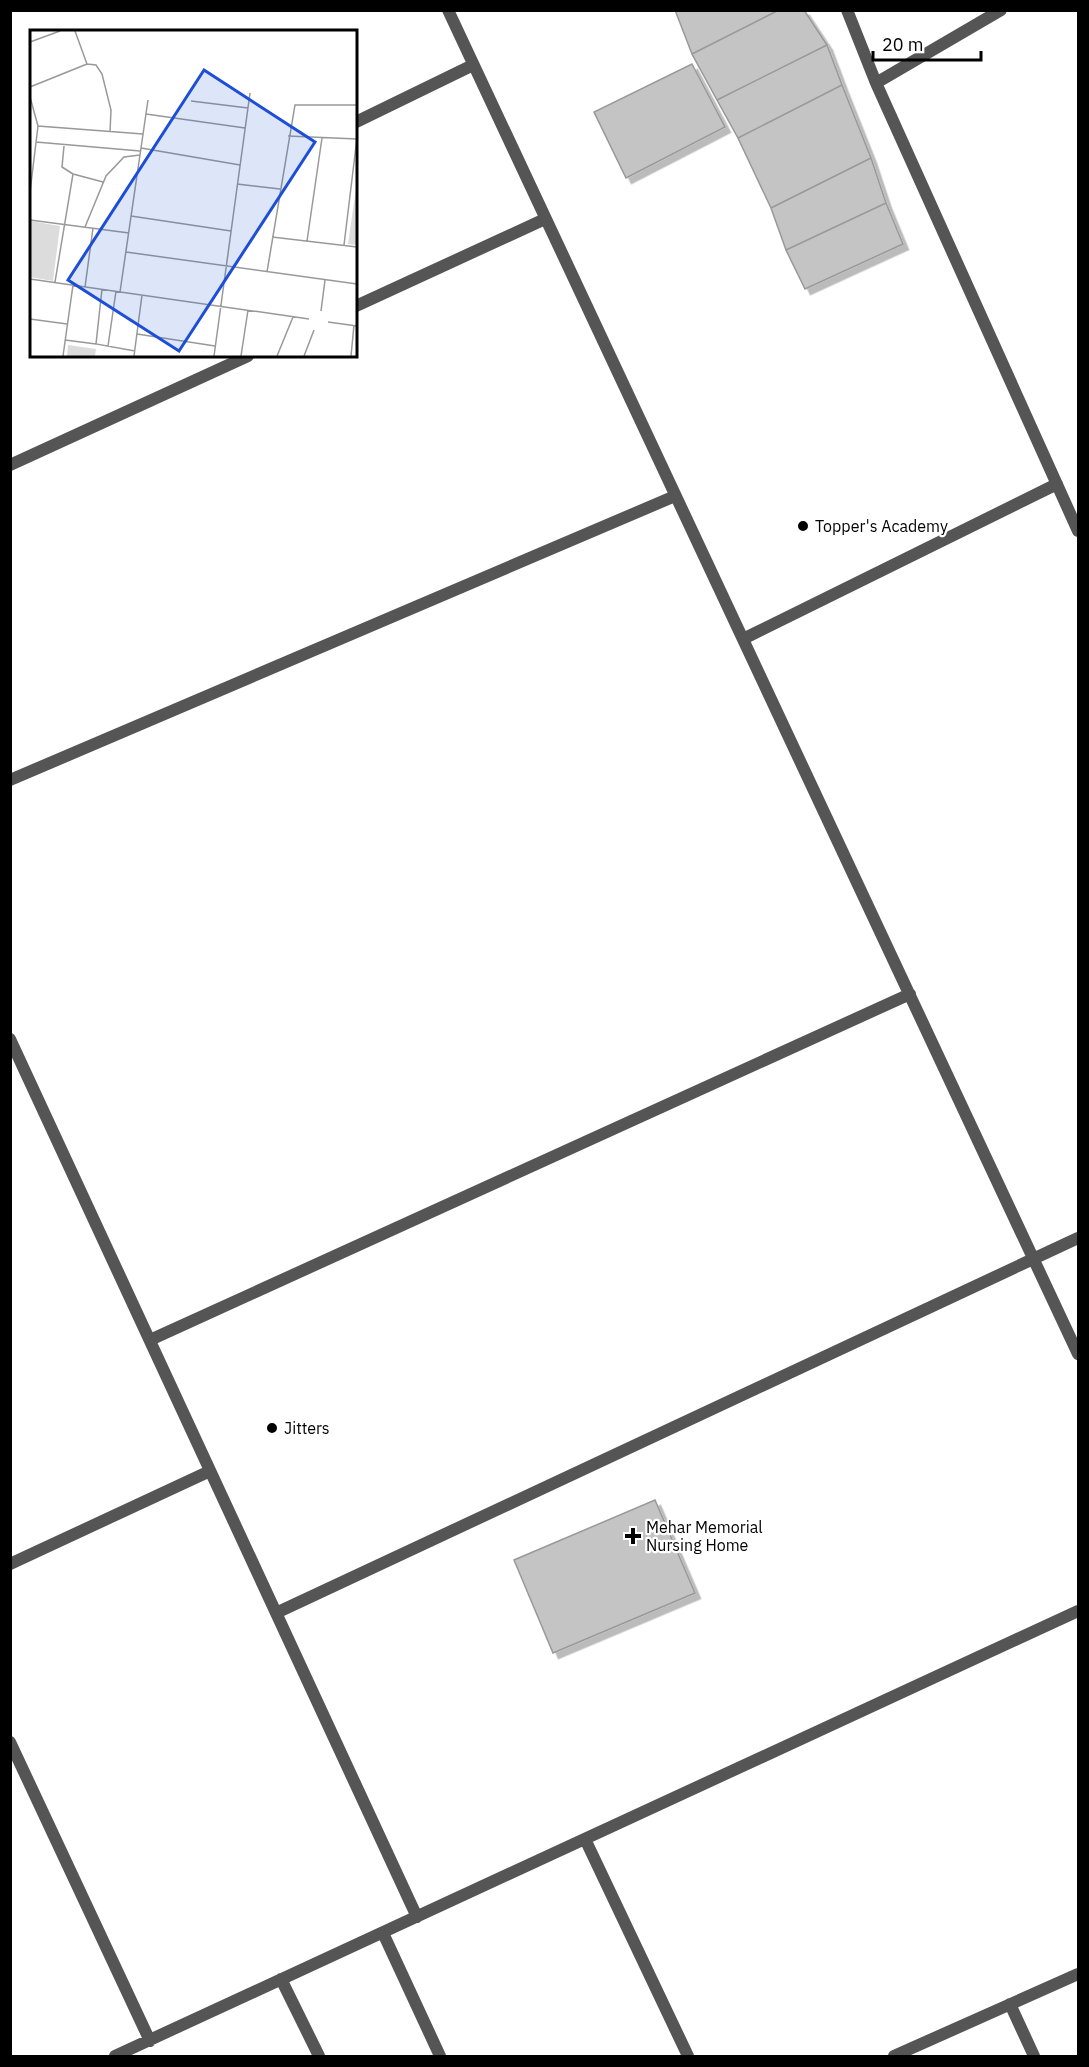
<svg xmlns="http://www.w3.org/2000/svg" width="1089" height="2067" viewBox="0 0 1089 2067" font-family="'IBM Plex Sans',sans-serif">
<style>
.building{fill:#c4c4c4;stroke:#999;stroke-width:1.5;filter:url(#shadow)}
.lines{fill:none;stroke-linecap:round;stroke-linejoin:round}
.minor{stroke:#555;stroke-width:12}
.poi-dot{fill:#000;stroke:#fff;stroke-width:2}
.labels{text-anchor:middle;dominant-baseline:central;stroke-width:4.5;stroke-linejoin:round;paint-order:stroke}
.poi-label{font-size:16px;fill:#000;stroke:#fff;text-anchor:start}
.inset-road{fill:none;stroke:#999;stroke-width:1.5}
.view{fill:#1d4ed8;fill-opacity:0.15;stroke:#1d4ed8;stroke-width:3}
.inset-edge{fill:none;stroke:#000;stroke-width:3}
</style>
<defs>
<filter id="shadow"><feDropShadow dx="5.5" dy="5.5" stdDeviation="0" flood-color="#0004"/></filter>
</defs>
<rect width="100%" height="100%" fill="#fff"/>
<path class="building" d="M675,10H779L692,54Z
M779,10H804L827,45L717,100L692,54Z
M827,45L842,85L738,138L717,100Z
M692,64L725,127L626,178L594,112Z
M842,85L871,158L771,208L738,138Z
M871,158L886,203L786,250L771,208Z
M886,203L903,244L805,289L786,250Z
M655,1500L695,1593L553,1653L514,1560Z"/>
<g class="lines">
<path class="minor" d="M448,10L1078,1354
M847,10L876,83L1078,531
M876,83L1001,10
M356,122L473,65
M356,306L545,219
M10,465L248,356
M743,639L1057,484
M10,780L675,496
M10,1039L417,1917
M150,1340L910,994
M10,1564L210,1471
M276,1613L1078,1238
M10,1742L150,2041
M585,1839L688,2056
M383,1933L440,2056
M281,1979L319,2056
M1010,2004L1034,2056
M115,2056L1078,1611
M894,2056L1078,1974"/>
</g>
<g class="poi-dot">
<circle cx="803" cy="526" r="6"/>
<circle cx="272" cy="1428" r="6"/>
<path d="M630 1527h6v6h6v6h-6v6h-6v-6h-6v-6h6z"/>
</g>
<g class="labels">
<g class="poi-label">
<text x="815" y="526">Topper's Academy</text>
<text x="284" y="1428">Jitters</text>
<text x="646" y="1527">Mehar Memorial<tspan x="646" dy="18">Nursing Home</tspan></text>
</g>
</g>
<g transform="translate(30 30)">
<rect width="327" height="327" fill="#fff"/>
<path d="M327,152V215L318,214ZM0,191L30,196L23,251L0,247ZM38,315L66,319L65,326H37Z" fill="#dcdcdc"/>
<path class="inset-road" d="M0,12L30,1M57,34L66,35L72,44L81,80L80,102M0,57L57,34L45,1M0,67L8,96L113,104M161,71L218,78M116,84L215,98M258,106L327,109M6,112L110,121M34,116L32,137L43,144M111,118L210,135M207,154L250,159M0,162L8,96M101,186L201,201M0,190L99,203M55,197L76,146L94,127L110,125M242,207L327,217M277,211L292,108M314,215L327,108M96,222L327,254M237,242L265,75H327M0,249L279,289M25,252L43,144L73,152M55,257L63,198M72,259L66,314L105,321M90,262L118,70M291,281L295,250M0,289L37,294M298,292L327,296M107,304L185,316M35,310L66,314M78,316L86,261M33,326L43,255M104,326L112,265M184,326L220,63M211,326L218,280M247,326L263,287M274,326L284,300M321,326L324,295"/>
<path class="view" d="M174,40L285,112L149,321L38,250Z"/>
<rect width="327" height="327" class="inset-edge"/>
</g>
<rect width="1089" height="2067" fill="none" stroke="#000000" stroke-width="24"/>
<path d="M873 51v9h108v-9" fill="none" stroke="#000000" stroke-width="3"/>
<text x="882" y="51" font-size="18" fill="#000000" stroke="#ffffff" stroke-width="4.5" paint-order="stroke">20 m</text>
</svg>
